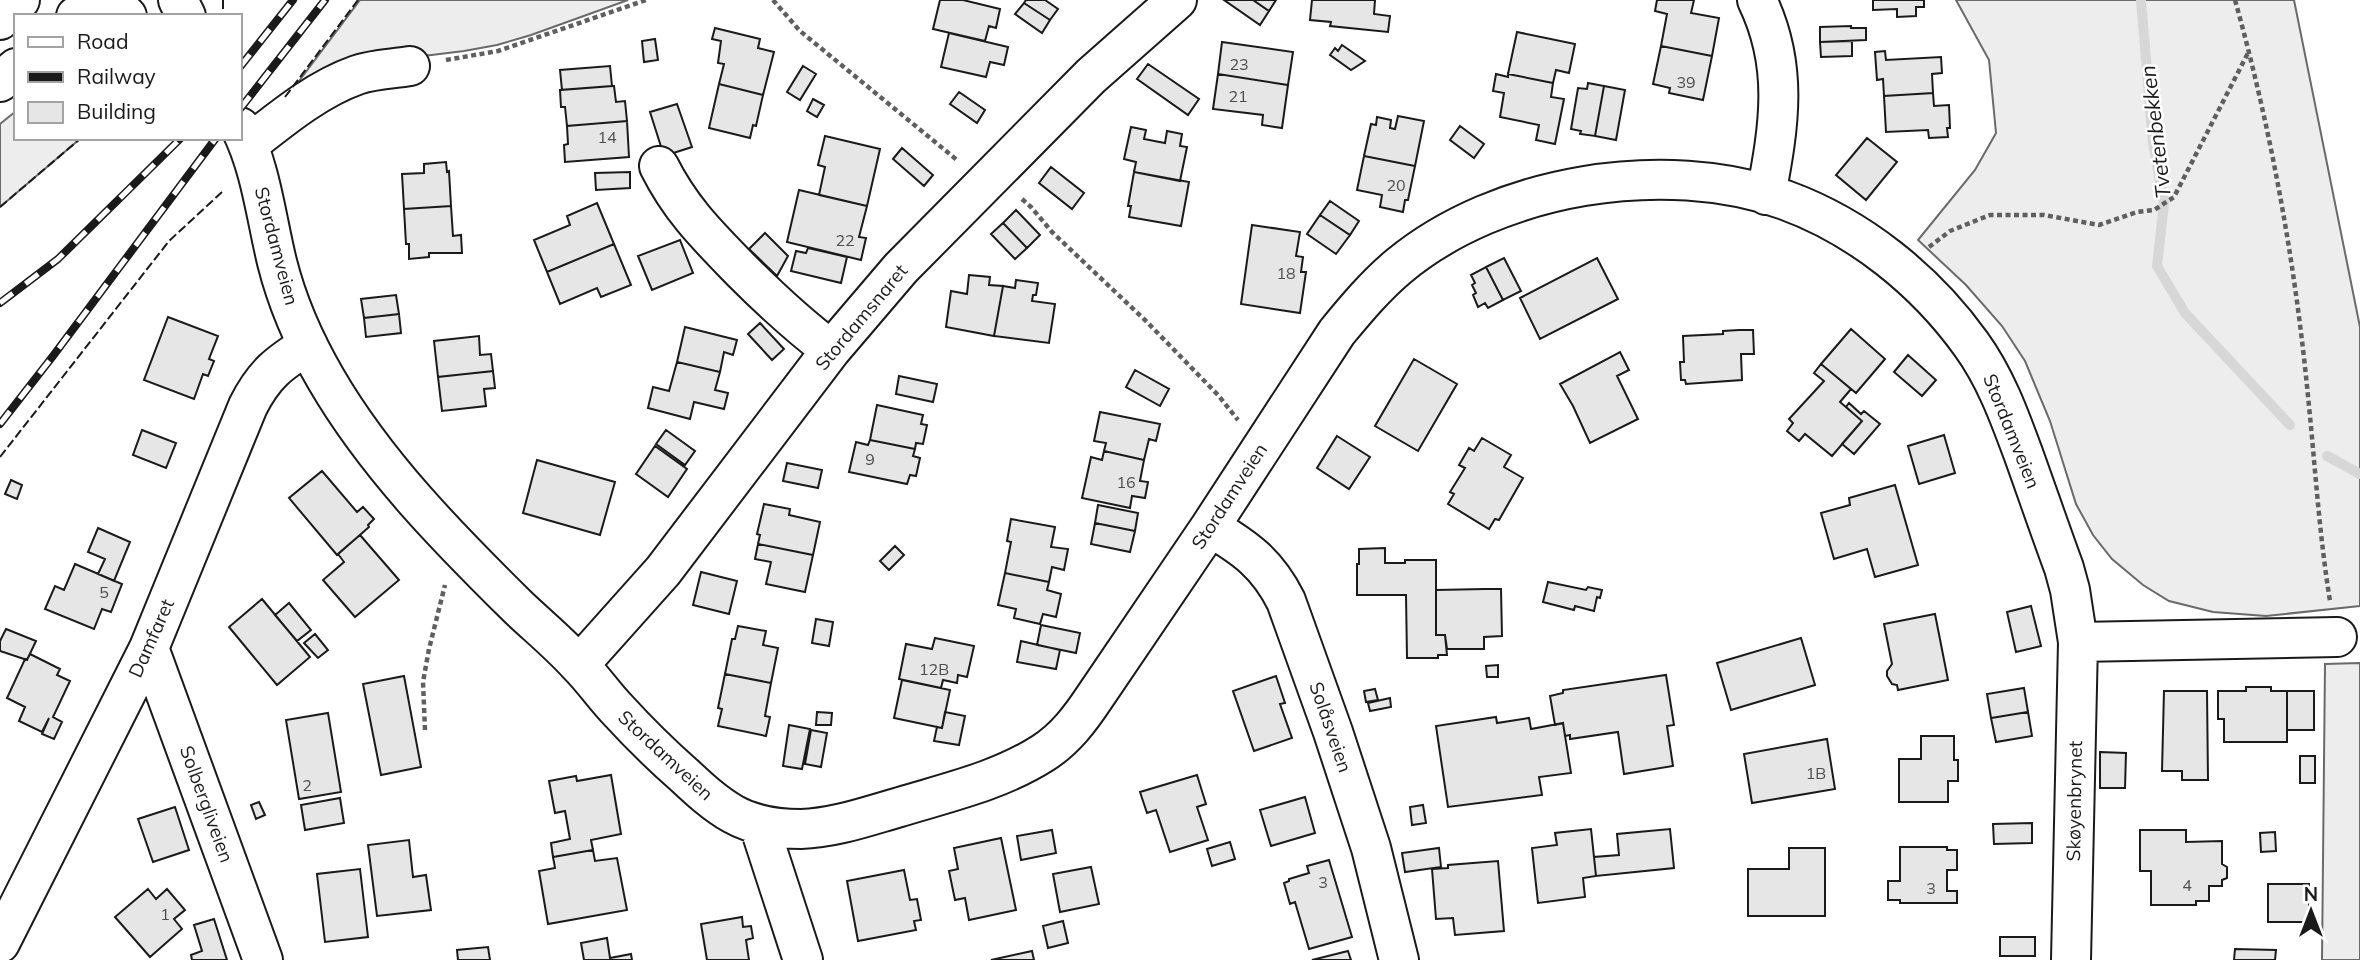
<svg xmlns="http://www.w3.org/2000/svg" width="2360" height="960" viewBox="0 0 2360 960" font-family="Mulish,sans-serif">
<style>
.built{fill:#ededed;stroke:#6a6a6a;stroke-width:2}
.lines{fill:none;stroke-linecap:round;stroke-linejoin:round}
.stream{stroke:#d7d7d7;stroke-width:10}
.building{fill:#e6e6e6;stroke:#1a1a1a;stroke-width:2}
.minor-casing{stroke:#1a1a1a;stroke-width:42}
.major-casing{stroke:#1a1a1a;stroke-width:42}
.path{stroke:#5f5f5f;stroke-width:4.5;stroke-dasharray:5 3.5;stroke-linecap:butt}
.minor{stroke:#fff;stroke-width:38}
.major{stroke:#fff;stroke-width:38}
.rail-casing{stroke:#1a1a1a;stroke-width:8}
.rail{stroke:#fff;stroke-width:5;stroke-dasharray:16;stroke-linecap:butt}
.fence{stroke:#1a1a1a;stroke-width:2;stroke-dasharray:9 3.5;stroke-linecap:butt}
.labels{text-anchor:middle;dominant-baseline:central;stroke-width:5;stroke-linejoin:round;paint-order:stroke}
.number-label{font-size:16px;fill:#4d4d4d}
.street-label{font-size:19px;fill:#1a1a1a;stroke:#fff}
.water-label{font-size:21px;font-style:italic;fill:#1a1a1a;stroke:#fff}
</style>
<rect width="100%" height="100%" fill="#fff"/>
<path class="built" d="M360,0H628L531,35L497,45L464,51L391,60L278,109Z
M1956,0H2294L2360,327V606L2266,616L2213,612L2169,601L2143,585L2112,559L2093,535L2076,504L2050,421L2025,361L2002,326L1966,285L1918,240L1975,170L1996,133L1989,60Z
M16,111V138H81L0,207V124Z
M2360,663V960H2322L2325,664Z"/>
<g class="lines">
<path class="stream" d="M2141,0L2153,143L2164,203L2157,266L2185,313L2290,425
M2327,456L2360,474"/>
</g>
<path class="building" d="M940,0H963L1000,9L996,28L989,26L985,41L933,29Z
M1026,0H1045L1058,9L1050,20L1024,3Z
M1224,0H1253L1269,11L1260,25Z
M1253,0H1276L1269,11Z
M1312,0H1375L1374,14L1390,16L1388,32L1330,26L1331,22L1310,20Z
M1657,0H1694L1691,13L1719,18L1712,56L1661,46L1667,14L1655,11Z
M1873,0H1924V7H1916V16L1897,17V9L1873,10Z
M1024,3L1050,20L1042,33L1015,14Z
M1851,26V28H1866V40L1820,42V27Z
M715,28L760,39L758,48L774,52L763,95L719,84L724,64L718,63L721,41L712,39Z
M1517,32L1575,44L1569,73L1556,70L1553,83L1508,74Z
M949,33L1008,47L1004,65L990,62L986,77L941,67Z
M655,39L658,60L644,62L642,41Z
M1852,41V56L1821,57L1820,42Z
M1222,42L1293,52L1288,85L1218,74Z
M1342,45L1365,61L1351,70L1330,55L1335,48L1338,51Z
M1661,46L1712,56L1703,100L1669,93L1670,88L1653,84Z
M1885,51L1886,60L1941,57L1942,73L1932,74L1933,93L1884,96L1883,79L1877,80L1875,52Z
M1148,64L1199,99L1188,115L1137,79Z
M610,66L612,86L562,90L560,70Z
M803,66L816,74L800,100L787,92Z
M1218,74L1288,85L1282,128L1262,125L1263,115L1213,109Z
M1496,74L1508,77V74L1553,83L1551,97L1564,99L1555,144L1536,140L1539,125L1500,117L1504,93L1493,91Z
M1588,83L1604,86L1595,136L1580,134L1581,131L1571,129L1578,88L1587,89Z
M719,84L763,95L756,126L753,125L750,138L709,128Z
M612,86H614L616,102L625,101L627,121L567,126L565,107H561L560,90Z
M1604,86L1625,90L1616,140L1595,136Z
M959,92L985,110L977,123L950,104Z
M1933,93L1934,106L1949,105L1950,128H1947L1948,137L1929,138L1928,130L1886,132L1884,96Z
M813,99L824,105L817,117L807,111Z
M677,104L692,147L664,156L650,112Z
M1398,116L1424,121L1415,166L1364,156L1371,124L1376,125L1377,117L1391,120L1390,128L1395,129Z
M627,121L629,157L565,162L564,145L568,144L567,126Z
M1460,126L1484,144L1474,158L1450,140Z
M1131,127L1146,130L1144,139L1165,143L1167,131L1182,134L1180,146L1187,147L1180,181L1134,172L1136,162L1124,159Z
M825,136L880,149L867,206L819,195L825,167L818,165Z
M1867,138L1897,162L1866,200L1836,175Z
M902,148L933,175L924,186L893,159Z
M1364,156L1415,166L1408,200H1405L1403,212L1380,207L1382,195L1357,190Z
M446,162L447,172L449,171L451,206L404,209L402,174L424,173V164Z
M1051,167L1084,193L1072,209L1039,183Z
M630,172V188L596,190L595,173Z
M1134,172L1189,182L1181,226L1129,217L1131,206H1128Z
M799,190L867,206L859,237L866,238L861,260L787,242Z
M1330,201L1359,221L1350,235L1320,215Z
M597,203L614,244L547,272L534,240L570,225L567,216Z
M451,206L453,236L461,235L462,253H429V257L409,259V244H406L404,209Z
M1016,210L1040,235L1027,248L1003,223Z
M1320,215L1350,235L1336,254L1307,234Z
M1003,223L1027,248L1015,259L991,234Z
M1252,225L1300,232L1296,256L1303,257L1301,272H1306L1300,313L1241,304Z
M765,233L788,256L777,276L749,249Z
M680,240L693,273L652,290L638,256Z
M614,244L631,285L601,297L597,288L560,304L547,272Z
M808,248L847,257L841,283L791,271L796,251L806,253Z
M1504,258L1521,291L1503,300L1486,267Z
M1597,258L1618,299L1540,339L1520,298Z
M1486,267L1503,300L1488,308L1485,303L1478,307L1473,295L1476,293L1472,285L1475,283L1471,275Z
M969,275L990,277L989,285L1003,286L994,336L946,327L951,291L967,294Z
M1016,280L1038,283L1036,295H1033L1032,301L1055,304L1049,343L994,336L1003,286L1015,288Z
M396,295L399,314L364,318L361,299Z
M399,314L401,333L366,337L364,318Z
M168,317L218,336L209,359L214,361L208,376L203,374L194,399L144,380Z
M760,323L784,349L772,360L748,334Z
M685,327L737,340L733,355L724,352L720,372L677,362Z
M1851,329L1885,359L1856,393L1821,364Z
M1739,330H1753L1754,354H1741L1742,380L1686,384L1685,380H1681L1680,362H1684L1683,336L1723,334V331Z
M479,336L480,355L491,354L493,371L438,377L434,341Z
M1620,352L1629,370L1617,376L1638,419L1590,443L1573,406L1560,384Z
M1908,355L1936,380L1922,396L1894,372Z
M1414,359L1457,384L1418,451L1375,426Z
M677,362L720,372L715,390L728,393L724,409L694,402L690,419L648,408L653,387L669,391Z
M1821,364L1851,389L1840,402L1862,421L1832,456L1805,434L1799,441L1787,431L1793,423L1789,419L1824,381L1814,373Z
M1135,370L1169,389L1160,406L1126,387Z
M493,371L495,388L484,389L486,406L442,411L438,377Z
M899,376L937,384L933,402L896,394Z
M1849,403L1861,414L1864,411L1880,424L1854,454L1842,444L1862,421L1846,407Z
M877,405L923,415L921,424L927,425L923,444L916,443L915,449L870,440Z
M1100,412L1160,424L1156,441L1149,439L1144,460L1104,451L1106,443L1094,441Z
M142,430L176,443L166,468L133,455Z
M666,430L695,451L685,465L656,444Z
M1944,435L1955,473L1919,484L1908,446Z
M1337,436L1370,457L1349,489L1317,468Z
M1482,438L1511,455L1504,467L1523,478L1499,520L1495,519L1489,529L1448,504L1454,494L1450,492L1465,468L1459,465L1469,448L1474,451Z
M870,440L915,449L913,456L920,458L916,476L910,475L907,484L849,472L856,442L868,445Z
M655,446L687,469L668,497L636,474Z
M1104,451L1144,460L1140,481L1148,482L1145,498L1132,496L1130,508L1082,498L1091,457L1102,460Z
M537,460L615,482L600,535L523,513Z
M787,463L822,470L818,488L783,481Z
M322,471L357,512L363,507L374,519L368,525L369,527L337,555L289,498Z
M11,480L22,485L17,499L5,494Z
M1895,485L1918,565L1875,577L1867,549L1834,559L1821,513L1850,505L1849,498Z
M764,504L790,509L789,515L820,522L813,555L758,544L760,535L757,534Z
M1098,505L1138,513L1135,531L1095,523Z
M1011,519L1055,527L1051,547L1068,549L1064,570L1052,567L1049,582L1005,573L1011,542L1007,541Z
M1095,523L1135,531L1130,552L1091,544Z
M98,528L130,542L114,581L98,574L105,559L88,552Z
M360,535L399,580L355,617L323,580L344,562L338,554Z
M758,544L813,555L805,592L766,584L771,562L755,559Z
M895,546L904,555L889,570L880,561Z
M1385,548V563H1405V560H1436V635H1445L1447,655H1438V658H1407L1406,595H1357V564H1359V549Z
M75,564L122,584L111,612L102,609L94,629L45,609L55,586L64,590Z
M701,572L737,581L729,614L693,605Z
M1005,573L1049,582L1047,590L1061,594L1056,617L1043,614L1040,624L1014,618L1016,609L998,605Z
M1548,582L1586,590L1588,587L1602,590L1600,598L1597,597L1594,611L1575,606L1574,610L1543,602Z
M1485,589H1501L1502,636L1484,637V649H1447L1445,635H1436V590Z
M262,599L310,657L277,685L229,627Z
M289,603L311,630L297,641L275,615Z
M2031,606L2041,646L2016,652L2007,612Z
M1935,614L1948,680L1898,690L1897,685L1892,684L1887,676V671L1892,664L1884,624Z
M816,619L833,622L829,646L812,643Z
M1041,625L1080,633L1076,653L1037,645Z
M738,626L766,631L763,645L778,648L771,683L725,674L732,639H735Z
M6,629L36,641L27,660L0,651V641Z
M315,634L328,650L318,658L304,643Z
M935,638L974,646L967,677L958,675L957,683L943,680L941,688L899,679L906,644L932,649Z
M1801,638L1815,685L1731,710L1717,663Z
M1021,641L1060,650L1056,669L1017,662Z
M30,654L60,669L57,675L70,681L53,717L62,722L54,739L42,734L49,718L42,732L19,721L25,707L7,698L25,659L27,660Z
M1498,665V677H1487L1486,666Z
M725,674L771,683L765,716L770,717L766,736L718,726L722,709L718,708Z
M1666,675L1674,725L1667,726L1673,766L1624,774L1618,732L1570,739V735L1565,736L1563,723L1555,725L1550,696L1563,693V690Z
M404,676L421,767L381,775L363,684Z
M1276,676L1285,703L1280,704L1292,738L1254,751L1233,691Z
M902,680L950,690L942,728L894,718Z
M2246,687H2271V691H2287V742H2224V719H2218V691H2246Z
M2024,688L2028,712L1991,718L1987,694Z
M1375,689L1378,700L1366,702L1364,691Z
M2164,691H2207L2208,780H2182V771H2162Z
M2287,691H2314V730H2287Z
M1390,698L1391,707L1370,711L1368,703Z
M817,712L832,713L831,725H816Z
M945,712L965,716L959,745L934,741L937,727L942,728Z
M2028,712L2032,736L1996,742L1991,718Z
M328,713L341,792L299,799L286,720Z
M1496,717L1497,723L1529,718L1531,729L1563,723L1571,773L1539,777L1542,795L1448,807L1436,726Z
M789,725L810,729L802,769L783,766Z
M811,730L827,733L821,767L805,764Z
M1921,736H1954V760H1958V781H1948V802H1899V759H1921Z
M1827,739L1835,789L1752,803L1744,754Z
M2100,752L2126,753L2125,788H2100Z
M2300,756H2315V783H2300Z
M611,775L621,834L591,840L593,850L553,857L551,843L570,839L565,811L555,813L549,781L576,776L577,781Z
M1197,775L1206,804L1197,807L1208,840L1170,852L1156,810L1147,813L1140,792Z
M1305,797L1315,833L1271,846L1260,810Z
M340,798L344,823L305,830L301,805Z
M259,802L265,815L256,819L251,805Z
M1423,805L1426,823L1412,825L1410,807Z
M175,807L189,850L153,862L138,819Z
M2032,823V843L1994,844L1993,824Z
M1591,829L1596,876L1583,878L1585,897L1538,903L1532,848L1557,845L1555,833Z
M1670,829L1674,868L1596,876L1594,857L1619,855L1617,834Z
M1052,830L1056,853L1021,860L1017,836Z
M2140,830H2186V842L2222,841V864L2227,867V878L2222,880V886H2209V901H2196V905H2151V871H2140Z
M2275,832L2276,851L2261,852L2260,833Z
M1001,838L1016,910L969,920L965,898L955,900L949,871L958,869L954,848Z
M409,840L413,877L426,875L431,910L377,916L368,845Z
M1230,842L1235,859L1212,866L1207,849Z
M1900,847H1947V850H1957V870H1947V891H1957V903H1900V900H1888V881H1900Z
M1439,848L1441,867L1405,872L1402,853Z
M1789,848H1825V916H1748V869H1789Z
M593,850L595,861L617,858L627,910L548,924L539,871L555,868L553,857Z
M1329,860L1352,937L1309,949L1295,902L1290,904L1284,883L1289,881V879L1309,873L1307,866Z
M1498,861L1504,931L1455,935L1453,918L1436,919L1432,869L1448,868V865Z
M1091,867L1099,904L1060,912L1053,874Z
M360,869L368,937L325,942L317,874Z
M904,870L910,900L917,899L921,920L914,921L916,930L858,941L847,881Z
M2268,884H2309V922H2268Z
M148,889L156,899L167,889L185,910L174,919L182,929L150,957L115,917Z
M742,917L743,927L751,926L753,938L746,940L749,960H707L701,924Z
M214,919L227,960H192L191,955L202,951L194,925Z
M1063,921L1068,943L1048,948L1043,926Z
M2000,937H2035V956H2000Z
M607,938L610,958L631,954L632,960H584L581,943Z
M488,947L490,960H458L457,950Z
M2235,949L2276,950L2275,960H2234Z
M1032,951L1034,960H991Z
M1348,951L1351,960H1312Z"/>
<g class="lines">
<g class="minor-casing">
<path id="minor" d="M110,0L127,16
M178,0L186,16
M1757,0C1789,66 1779,126 1766,195
M240,127C261,168 266,217 277,262C287,302 305,343 326,379C376,465 448,538 518,607C538,626 560,644 578,664C592,678 603,694 616,708C637,731 660,754 684,775C699,789 715,804 733,814C754,826 778,829 801,829C835,828 868,816 900,807C949,792 999,781 1043,753C1065,739 1080,719 1094,698L1210,527L1337,332C1356,309 1376,285 1399,266C1498,184 1664,157 1785,200C1859,227 1925,280 1971,344C1995,377 2009,415 2023,453C2037,492 2050,530 2064,568L2070,590L2078,642L2071,960
M248,145C281,119 317,89 357,75C374,69 393,69 410,66
M659,166C681,210 708,236 742,271C771,300 799,326 831,350
M1210,527C1245,548 1267,563 1286,601L1333,732L1371,848L1399,960
M2078,642L2337,637
M149,648L263,960
M579,665L663,571L831,350L901,268L1091,76L1177,0
M759,825L803,960
M0,943L149,648L248,406C264,374 279,363 308,345"/>
</g>
<g class="major-casing">
<path id="major" d="M76,16L99,0
M0,20L20,0
M0,82L16,68"/>
</g>
<path class="path" d="M773,0L800,31L957,160
M2235,0C2271,129 2295,262 2308,396C2315,464 2319,533 2330,601
M446,60L498,51L646,0
M1022,199L1031,207L1052,232L1146,321L1218,395L1238,420
M1929,247L1950,231L1990,215H2044L2099,225L2137,212L2154,210L2174,197L2248,53
M425,730L423,682L429,649L445,585"/>
<use href="#minor" class="minor"/>
<use href="#major" class="major"/>
<g class="rail-casing">
<path id="rail" d="M240,67L293,0
M240,109L325,0
M0,303L58,259L181,138
M0,424L53,356L216,138"/>
</g>
<use href="#rail" class="rail"/>
<path class="fence" d="M223,9V0
M285,97L358,0
M0,207L81,138
M0,457L169,241L222,192"/>
</g>
<g class="labels">
<g class="number-label">
<text x="1239" y="64">23</text>
<text x="1686" y="82">39</text>
<text x="1238" y="96">21</text>
<text x="607" y="137">14</text>
<text x="1396" y="185">20</text>
<text x="845" y="240">22</text>
<text x="1286" y="273">18</text>
<text x="870" y="459">9</text>
<text x="1126" y="482">16</text>
<text x="104" y="592">5</text>
<text x="934" y="669">12B</text>
<text x="1816" y="773">1B</text>
<text x="307" y="785">2</text>
<text x="1323" y="882">3</text>
<text x="2187" y="885">4</text>
<text x="1931" y="888">3</text>
<text x="165" y="914">1</text>
</g>
<g class="street-label">
<text transform="translate(277 246) rotate(75)">Stordamveien</text>
<text transform="translate(861 317) rotate(-50)">Stordamsnaret</text>
<text transform="translate(2012 431) rotate(68)">Stordamveien</text>
<text transform="translate(1229 496) rotate(-57)">Stordamveien</text>
<text transform="translate(151 638) rotate(-66)">Damfaret</text>
<text transform="translate(1331 727) rotate(71)">Solåsveien</text>
<text transform="translate(666 755) rotate(43)">Stordamveien</text>
<text transform="translate(2074 801) rotate(-89)">Skøyenbrynet</text>
<text transform="translate(207 804) rotate(70)">Solbergliveien</text>
</g>
<g class="water-label">
<text transform="translate(2155 132) rotate(-97)">Tvetenbekken</text>
</g>
</g>
<rect x="14" y="14" width="228" height="126" fill="#ffffff" stroke="#a3a3a3" stroke-width="2"/>
<rect x="28" y="37" width="35" height="10" fill="#ffffff" stroke="#a3a3a3" stroke-width="2"/>
<text x="77" y="49" font-size="21" fill="#1a1a1a">Road</text>
<rect x="28" y="72" width="35" height="10" fill="#1a1a1a" stroke="#a3a3a3" stroke-width="2"/>
<text x="77" y="84" font-size="21" fill="#1a1a1a">Railway</text>
<rect x="28" y="102" width="35" height="21" fill="#e6e6e6" stroke="#a3a3a3" stroke-width="2"/>
<text x="77" y="119" font-size="21" fill="#1a1a1a">Building</text>
<g transform="translate(2311 911)" stroke="#ffffff" stroke-width="5" paint-order="stroke">
<path d="M0-5L12 26L0 18L-12 26Z" fill="#1a1a1a"/>
<text y="-10" font-size="19" font-weight="bold" text-anchor="middle" fill="#1a1a1a">N</text>
</g>
</svg>
